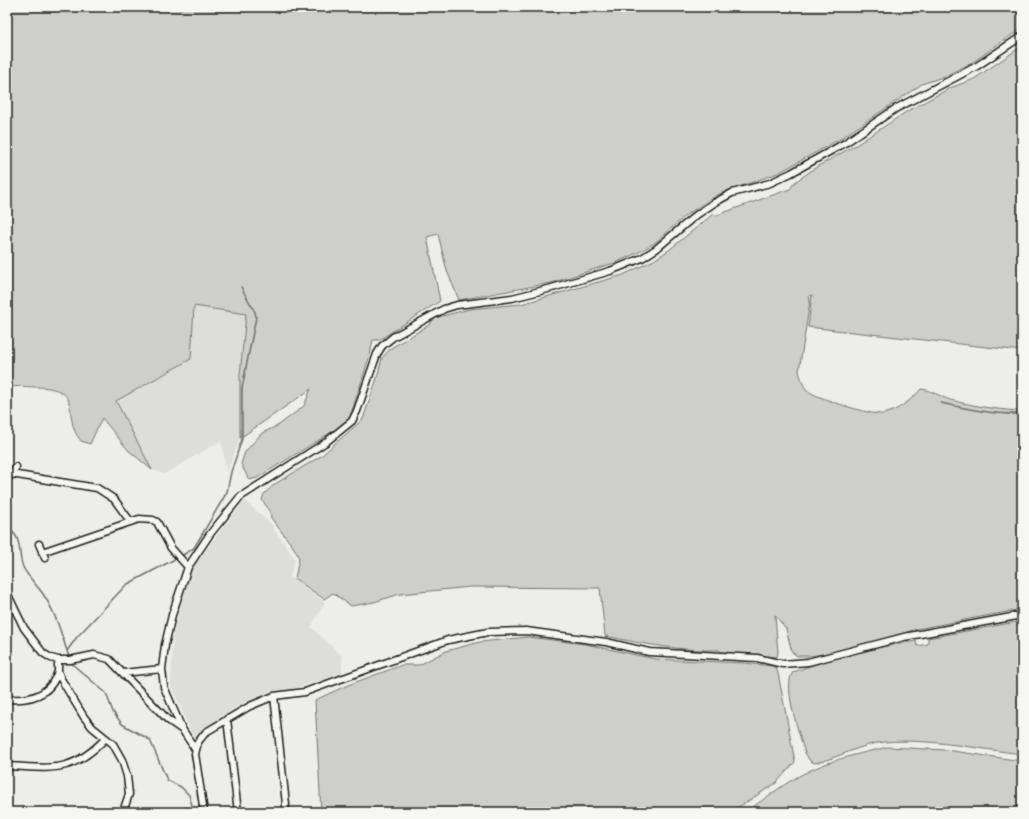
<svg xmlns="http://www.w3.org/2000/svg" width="1029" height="819" viewBox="0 0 1029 819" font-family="Caveat,sans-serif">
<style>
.built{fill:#ddddda}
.green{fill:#cececb;stroke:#757574}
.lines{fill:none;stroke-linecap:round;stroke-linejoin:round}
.stream{stroke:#6f6f6d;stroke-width:1.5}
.minor-casing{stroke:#1c1c1c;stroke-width:9}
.minor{stroke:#f6f6f2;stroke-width:6}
</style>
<rect width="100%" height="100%" fill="#edede9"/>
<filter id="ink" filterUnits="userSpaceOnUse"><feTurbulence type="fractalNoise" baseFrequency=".025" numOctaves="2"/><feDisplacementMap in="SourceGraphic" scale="8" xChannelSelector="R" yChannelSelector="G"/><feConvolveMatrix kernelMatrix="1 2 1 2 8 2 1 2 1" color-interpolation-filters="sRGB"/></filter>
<g filter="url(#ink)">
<path class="built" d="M194,306L246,314L240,375V438L227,472L221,441L164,474L152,470L116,401L191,359Z
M244,500L270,523L295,559L290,577L325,602L311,627L342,656V674L253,702L206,727L194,739L171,686L173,631L192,568Z"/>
<path class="green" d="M7,7H1022V28L970,64L940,78L922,84L840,139L778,173L719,194L686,215L656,242L641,251L617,262L551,283L459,300L447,271L438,234L427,237L440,301L379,340H373L370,355L350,417L343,425L257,478L249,480L241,464L245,452L262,433L279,425L304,406L311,389L240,438V375L246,314L194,306L191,359L116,401L152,470L128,450L102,418L90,444L81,441C60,415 86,389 38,387C28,387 17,385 7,388Z
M1022,46V351L808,327L812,295L809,296L810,301L799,371C801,378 802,384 807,390C813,397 873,416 883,414C896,412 913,399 921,389C929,389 941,397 950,400C974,406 998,410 1022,411V609L917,629L841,651L810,656H797L792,652L786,629L775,615L778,652L777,657L722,652L719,650C680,651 644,644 605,636L600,588L470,587L400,594L374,602L351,606L333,593L324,599L295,579L299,558L294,548L271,518L270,511L262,500L264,494L275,484L321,456L363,419L377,378L382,358L391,348L429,325L435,318L469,309L521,304L623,275L654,260L669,250L713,214L717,215L790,189L795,182L818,166L856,145L906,112L950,88L974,79Z
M1022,621V754C978,749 929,738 885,742C860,744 839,758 815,763L810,761L805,753C800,735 782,688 793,672C831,658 876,647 916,641L917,646L928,644V638Z
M528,637L585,644L655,659L744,663L772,666L776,668L778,673L795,762L776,783L731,812H321L315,700L348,685L402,665H419L446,651L480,642Z
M888,747L945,750L1022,761V812H746C767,797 787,781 811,770C834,759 862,753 888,747Z"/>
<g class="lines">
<path class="stream" d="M941,403C968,409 994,415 1022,414
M7,528C24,537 17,553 23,567C27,576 37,585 43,594C56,613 62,636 69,657
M180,557L194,548L227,492L231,472L242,439V388L256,317L255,312L241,287
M67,651L77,637L126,585L177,558
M71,663L106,693L113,712L122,724L150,740L167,780L181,787L189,795L194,812"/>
<g class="minor-casing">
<path id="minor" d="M11,474L97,488L114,499L130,521
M7,480L16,467
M39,544L45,558
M42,552L139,519L153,520L157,522L171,548L188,567
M7,593L24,628L43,653L51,658L58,660H70L94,655L109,659L168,720L181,729
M58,660V671L61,679L84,717L92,727L113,744L122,760L127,776L129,794L123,812
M123,673L162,669
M274,696L286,804L285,812
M7,699C31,701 51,695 58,671
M227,719L238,812
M195,749L182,729L164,687L162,669L165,645L172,615L188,567L210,534L240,497L326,442L352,421L357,411L377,354L382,346L393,337L444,309L457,305L512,298L552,288L610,271L642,258L656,249L695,216L714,203L732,193L770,183L791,173L845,143L895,109L977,66L1022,36
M7,766C52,768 71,774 105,739
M204,812L195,754L198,742L206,732L250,706L274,696L305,692L448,640L488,632L526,631L606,642L649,652L757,658L783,664L808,662L904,637L1022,615"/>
</g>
<use href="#minor" class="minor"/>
</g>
</g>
<rect width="1029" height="819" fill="none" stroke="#f6f6f2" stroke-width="24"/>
<rect x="12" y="12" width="1005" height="795" fill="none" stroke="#1c1c1c" stroke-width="1.5" filter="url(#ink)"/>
</svg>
